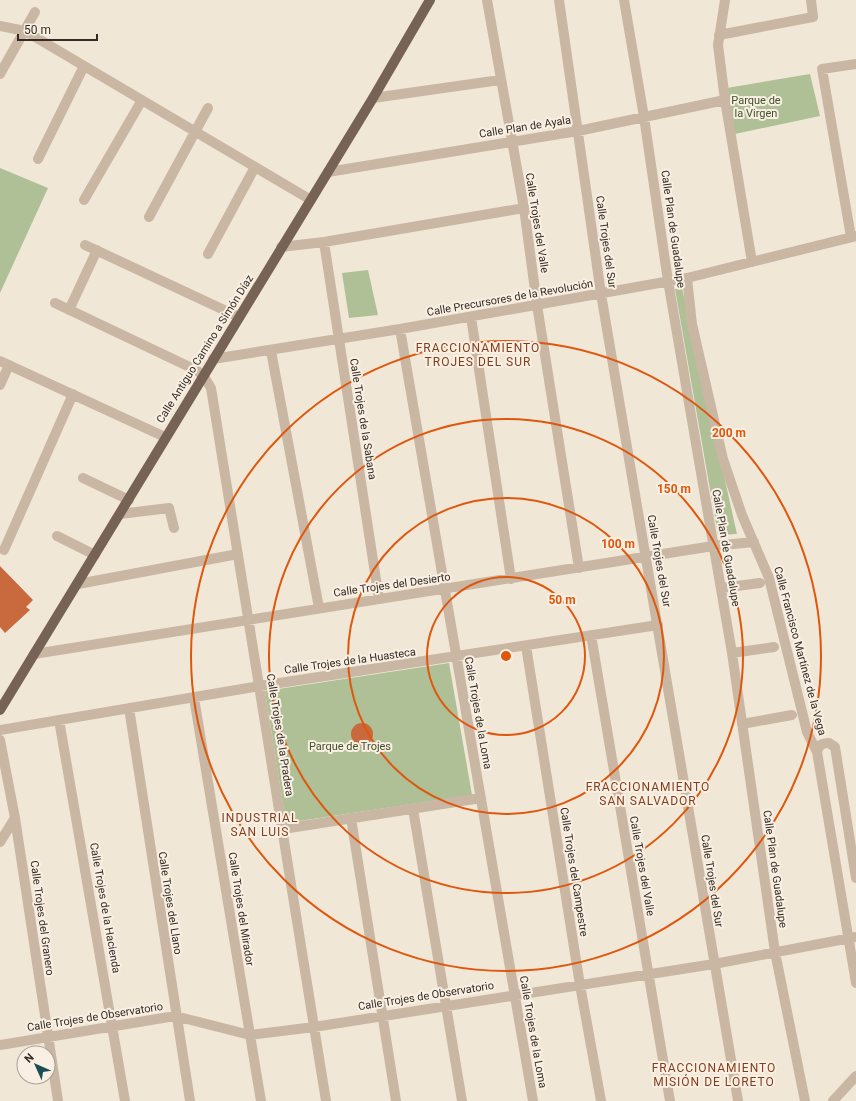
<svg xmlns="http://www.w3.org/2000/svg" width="856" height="1101" viewBox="0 0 856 1101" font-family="Roboto,sans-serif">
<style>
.green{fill:#afc097}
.building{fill:#c8693e}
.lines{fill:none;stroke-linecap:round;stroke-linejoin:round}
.minor{stroke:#c9b7a3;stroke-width:10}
.major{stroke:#766356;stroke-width:10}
.ring{fill:none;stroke:#df570d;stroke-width:2}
.labels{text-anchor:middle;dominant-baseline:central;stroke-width:4;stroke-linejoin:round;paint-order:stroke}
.park-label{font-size:11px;fill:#405229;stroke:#f9f0e3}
.street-label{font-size:11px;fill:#342b25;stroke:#f9f0e3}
.neighbourhood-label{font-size:12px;letter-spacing:1px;fill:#833d1d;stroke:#f9f0e3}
.centre{fill:#df570d;stroke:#f9f0e3;stroke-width:2}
.ring-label{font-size:12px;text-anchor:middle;font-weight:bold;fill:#df570d;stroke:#f9f0e3;stroke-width:4;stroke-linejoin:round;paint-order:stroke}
</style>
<rect width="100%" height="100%" fill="#f1e7d7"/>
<path class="green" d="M810,74L820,116L735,134L727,88Z
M0,168L48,188L0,293Z
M368,270L378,315L349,318L342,273Z
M682,288L737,534L718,535L675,289Z
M449,663L472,795L286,823L265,691Z"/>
<path class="building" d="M0,566L33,600L26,607L30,610L5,633L0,627Z
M351 734a11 11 0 1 1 22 0a11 11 0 1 1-22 0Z"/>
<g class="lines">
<path class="minor" d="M487,0L524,208L537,305L579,568
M559,0L601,294L738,1101
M624,0L644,117L668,281L732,653L775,952L805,1101
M725,0L718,45L725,100L752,262
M0,26L25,31L311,200
M719,35L813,17L811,0
M0,74L35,12
M373,98L500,80
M38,159L84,66
M328,172L578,131L725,100
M84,200L142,100
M149,217L208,108
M851,237L822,69L856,64
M324,242L379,599
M85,245L239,317
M281,247L324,242L524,208
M208,254L255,167
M687,278L692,324L723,459L742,515L769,578L807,732L817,752
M55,303L196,370L203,375L211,388L326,1101
M69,310L97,250
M471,317L511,579
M400,329L533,1101
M271,351L319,608
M213,359L400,329L687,278L856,236
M0,361L165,437
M0,385L9,365
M83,478L129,500
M120,514L169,508L174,528
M57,536L95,555
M4,550L73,394
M78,584L238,554
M721,588L760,583
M591,635L670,1101
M526,646L580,985L601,1101
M732,653L774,647
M34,654L713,546L754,542
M194,698L261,1101
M129,708L190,1101
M59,720L125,1101
M742,724L792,715
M0,730L260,686L658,625
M0,740L15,818L58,1101
M413,809L462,1101
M351,818L396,1101
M283,829L481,798
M0,842L15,818
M856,878L835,747L829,743C822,743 819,745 817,752L856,983
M0,1045L175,1016L250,1035L314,1027L714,964L856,937
M833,1101L856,1076"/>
<path class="major" d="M0,710L373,98L430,0"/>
</g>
<g class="ring">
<circle cx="506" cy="656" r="79"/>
<circle cx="506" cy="656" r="158"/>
<circle cx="506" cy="656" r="237"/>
<circle cx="506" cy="656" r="315"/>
</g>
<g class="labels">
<g class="park-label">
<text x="756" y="100">Parque de<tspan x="756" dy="13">la Virgen</tspan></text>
<text x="350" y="746">Parque de Trojes</text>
</g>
<g class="street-label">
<text transform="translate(525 127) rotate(-9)">Calle Plan de Ayala</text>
<text transform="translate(537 223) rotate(81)">Calle Trojes del Valle</text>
<text transform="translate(673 229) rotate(82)">Calle Plan de Guadalupe</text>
<text transform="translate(606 242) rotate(82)">Calle Trojes del Sur</text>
<text transform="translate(510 298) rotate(-10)">Calle Precursores de la Revolución</text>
<text transform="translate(205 349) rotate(-58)">Calle Antiguo Camino a Simón Díaz</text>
<text transform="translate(363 419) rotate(81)">Calle Trojes de la Sabana</text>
<text transform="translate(726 548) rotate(80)">Calle Plan de Guadalupe</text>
<text transform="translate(659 561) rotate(80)">Calle Trojes del Sur</text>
<text transform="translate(392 585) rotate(-8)">Calle Trojes del Desierto</text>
<text transform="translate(800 651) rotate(75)">Calle Francisco Martínez de la Vega</text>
<text transform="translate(350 661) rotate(-8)">Calle Trojes de la Huasteca</text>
<text transform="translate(478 713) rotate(80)">Calle Trojes de la Loma</text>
<text transform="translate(280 735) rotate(81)">Calle Trojes de la Pradera</text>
<text transform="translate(642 866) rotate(80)">Calle Trojes del Valle</text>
<text transform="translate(775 869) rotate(82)">Calle Plan de Guadalupe</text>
<text transform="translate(574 872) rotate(81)">Calle Trojes del Campestre</text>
<text transform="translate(712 881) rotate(81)">Calle Trojes del Sur</text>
<text transform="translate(170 903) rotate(81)">Calle Trojes del Llano</text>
<text transform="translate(105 908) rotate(80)">Calle Trojes de la Hacienda</text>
<text transform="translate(241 909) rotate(81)">Calle Trojes del Mirador</text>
<text transform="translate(42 918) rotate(82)">Calle Trojes del Granero</text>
<text transform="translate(426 996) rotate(-9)">Calle Trojes de Observatorio</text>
<text transform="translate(95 1017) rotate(-9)">Calle Trojes de Observatorio</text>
<text transform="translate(533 1032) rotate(80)">Calle Trojes de la Loma</text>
</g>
<g class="neighbourhood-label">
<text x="478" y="348">FRACCIONAMIENTO<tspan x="478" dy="14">TROJES DEL SUR</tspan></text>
<text x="648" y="787">FRACCIONAMIENTO<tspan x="648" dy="14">SAN SALVADOR</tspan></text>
<text x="260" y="818">INDUSTRIAL<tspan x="260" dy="14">SAN LUIS</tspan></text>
<text x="714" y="1068">FRACCIONAMIENTO<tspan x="714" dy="14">MISIÓN DE LORETO</tspan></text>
</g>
</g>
<circle cx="506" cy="656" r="6" class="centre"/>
<g class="ring-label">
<text x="729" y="437">200 m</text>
<text x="674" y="493">150 m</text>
<text x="618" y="548">100 m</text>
<text x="562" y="604">50 m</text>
</g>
<g transform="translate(36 1065) rotate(315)"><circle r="19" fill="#f9f0e3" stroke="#aaa197"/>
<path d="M0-3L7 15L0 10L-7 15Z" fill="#1a4d55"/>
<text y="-6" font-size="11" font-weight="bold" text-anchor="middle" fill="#342b25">N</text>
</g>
<path d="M18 34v6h79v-6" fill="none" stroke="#342b25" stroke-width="2"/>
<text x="24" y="34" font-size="12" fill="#342b25" stroke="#f9f0e3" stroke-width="3" paint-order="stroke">50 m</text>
</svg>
